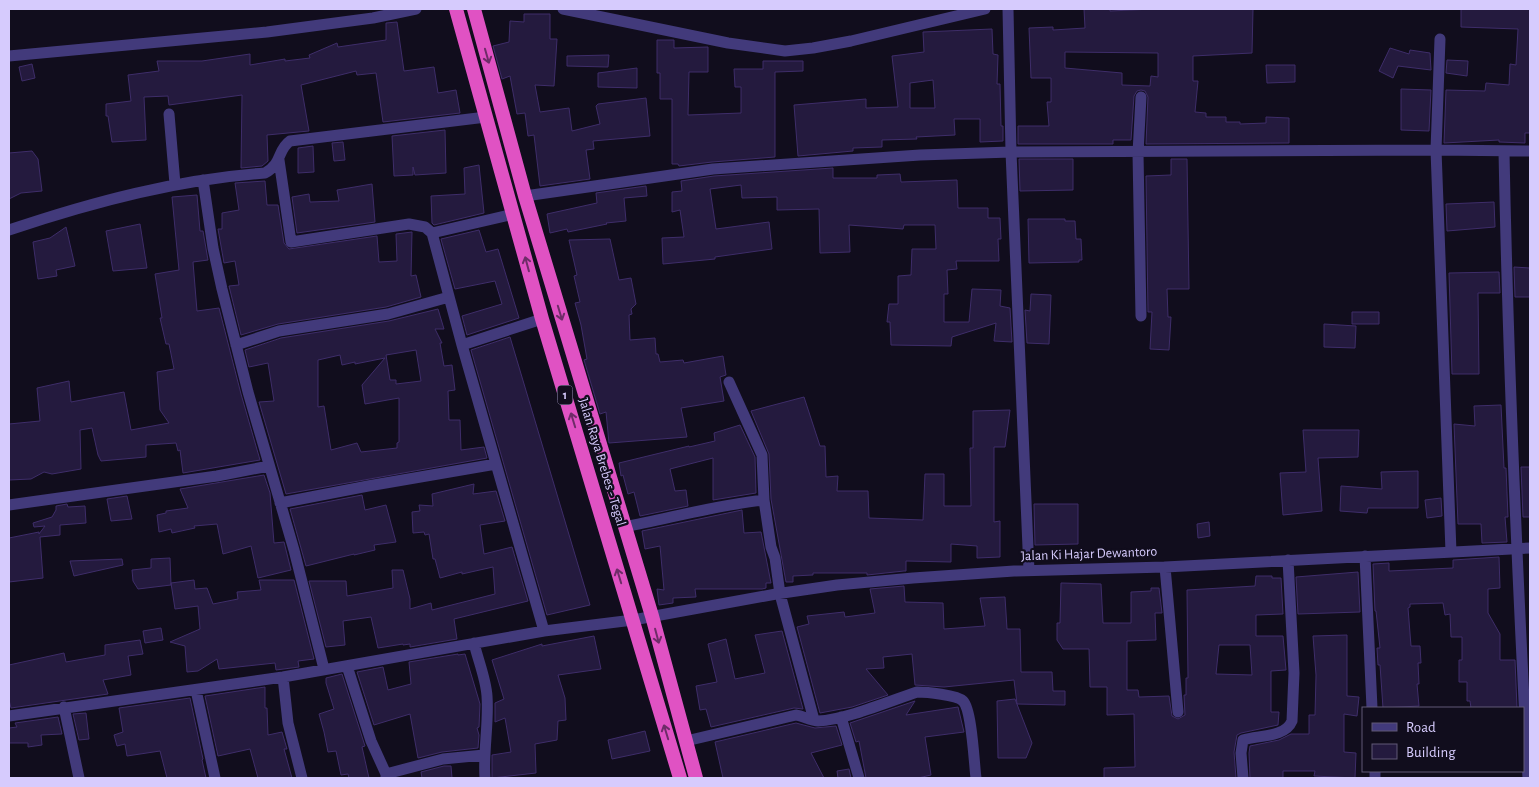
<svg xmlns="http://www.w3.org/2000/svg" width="1539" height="787" viewBox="0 0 1539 787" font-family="'Alegreya Sans',sans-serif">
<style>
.building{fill:#241a3e;stroke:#3e2d69;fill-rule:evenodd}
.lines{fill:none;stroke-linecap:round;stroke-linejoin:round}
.minor{stroke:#423a7b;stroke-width:11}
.trunk{stroke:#e052c3;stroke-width:14}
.oneway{stroke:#6e2c68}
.labels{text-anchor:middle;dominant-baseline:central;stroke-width:4.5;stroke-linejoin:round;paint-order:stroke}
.shield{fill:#110d1d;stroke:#9b92ba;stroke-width:1}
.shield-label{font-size:12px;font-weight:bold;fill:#d6cbfd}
.street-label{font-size:14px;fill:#d6cbfd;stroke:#110d1d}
</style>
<rect width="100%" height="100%" fill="#110d1d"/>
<path class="building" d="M1084,9H1110V11L1153,9H1253L1252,53L1193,56V81H1198L1195,112L1206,113V117H1226V122H1240V124L1266,123V117L1289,118V143L1146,144L1148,97L1145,91L1141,90L1137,91L1134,96L1131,140H1113V144H1018V126H1049L1047,102H1051V78H1031L1029,28L1053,27V30L1085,28ZM1065,52L1158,53V77L1151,76L1150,86L1122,85V73L1065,68Z
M1461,9H1530V133H1525V143L1499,142V140L1444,143L1446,90L1485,91L1486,83L1509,85L1510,64L1516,65L1518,29L1461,27Z
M524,14H550V39H557L554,86L535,85L540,112L569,108L572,131L600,124L596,106L598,104L646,98L650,136L593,141L594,149L586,150L590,179L540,186L534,135L528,136L525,113L517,114L510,76L502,79L493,46L509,42L510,21L524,22Z
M397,22L404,71L434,67L438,93L456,90L460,113L383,122L376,73L357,75L356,71L301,85L309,131L267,135L268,161L262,166L241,168L242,95L169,105L168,96L144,97L146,140L112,142L108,116H106V104L131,101L128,75L159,71L157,61H202L250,54V65L285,59V61L310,58L309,55L337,43L338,47L386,40V23Z
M992,29L993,54L998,55L997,84H1000L1001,126H1003V141L980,142V119H954L955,135L916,137L917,139L882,140V147L853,148V151L798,156L794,105L866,99V108L898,107L892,56L924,52L923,32ZM933,80L935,108H910V83Z
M657,40H674V48L708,47V72H689L688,115L741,113V87H735L734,69H763V61H803V71L775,72V157L712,162L679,166L678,164H672V99H660V73H657Z
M1390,48L1409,54L1410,50L1430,53L1431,70L1398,66L1393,78L1379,71Z
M609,55L608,67L567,66V56Z
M1447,60L1468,61L1467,76L1446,73Z
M32,64L35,78L22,81L19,67Z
M1266,65H1295V82L1267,83Z
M637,68V88L598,87V73Z
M1401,89L1431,90L1429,131L1401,130Z
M445,130L446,173L415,175L413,167V175L394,176L392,136Z
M343,142L345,160L334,161L332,143Z
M313,146L314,172L298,173V148Z
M32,151L38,159L42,191L21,193L9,199V153Z
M1019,159H1073V190L1020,191Z
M1171,159H1187L1189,289H1167L1168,317H1171L1169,350L1150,349L1152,312H1148L1146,176L1171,175Z
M479,165L484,213L434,225L432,223L431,196L465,194L464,168Z
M833,168V178H877V175L900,174L901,182L957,180L958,208H988V218H1000L1001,239H998L999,261H956L957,269L947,270L948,294H944V322H969L972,289L1001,290L1000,306L1010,308L1012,342L994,341L996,323L952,337L951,346L891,345L890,322H887L889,304H898V276L911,275L912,249H936L935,225H904L903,229L849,225L850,252L820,253L819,209L777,210V197L742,198L741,185L710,189L716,229L769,222L772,249L715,257V259L663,264L662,238L684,237L680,210L672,212V192L682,191L681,181L714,176Z
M265,181L267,205H278L284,243L289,249L377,236L379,262L397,261L396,234L412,232L411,276L416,275L421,297L386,307L278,324L241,335L229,286L239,285L235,261L224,263L218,229H222V213L239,210L235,183Z
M372,184L375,222L297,233L292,197L309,194L310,202L339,201L337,190Z
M646,186L647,196L624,198L626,221L606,223L607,224L568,232L567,229L550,233L547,214L597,203L596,193Z
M197,195L200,231H203L208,260L193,262L197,311L219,308L241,394L260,460L183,473L180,450L178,451L176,443L146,445V457L101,461L98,455L92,428L80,430L81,469L52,474L44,472L31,479L9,480V424L40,421L37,388L69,381L71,402L124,392L131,430L169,423L160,410L157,372L174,369L169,344H166L160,318H162L155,274L179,270L172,197Z
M1494,202L1495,227L1447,231L1446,204Z
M1028,219H1065V221H1075L1076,239H1081L1082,260H1079V262L1029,263Z
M140,224L147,268L113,271L106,231Z
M66,227L75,266L56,270L57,276L38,279L33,242L50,238Z
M479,230L486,252L498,249L519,318L467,335L462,316L502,304L495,281L455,289L441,239Z
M610,239L619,280L631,278L636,304L631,309L632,314L629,315L630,340L655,338L656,354H658L660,362L683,360L684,363L723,356L726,375L720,377L724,401L681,408L687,437L609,443L606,412L600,414L584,360L587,359L581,325L575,303L580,302L574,276L577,275L569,240Z
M1514,267L1530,268V297H1515Z
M1499,272L1500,293H1478L1479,374H1452L1449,273Z
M1031,294L1051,295L1049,344L1027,343L1025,310L1030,311Z
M438,309L444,329H435L442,343H440L444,366L452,365L455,390L448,391L449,420H460L461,450L484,447L487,458L286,494L259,402L274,401L268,363L249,367L245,350L281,338L389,321ZM416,350L421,381L396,384V380H390L386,355ZM340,355L342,365L355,362V364L385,358L362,385L365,404L399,398V442L397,443V448L361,452L357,443L331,450L324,406L318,407V360Z
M1352,312H1379V324H1352Z
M1324,324L1356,326L1355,348L1324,347Z
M510,337L590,605L547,615L471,350Z
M804,397L820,446H825L826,477L838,476L837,491H868L869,518L923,520L925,474H944V506H971L970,448H973V411L1010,410L1005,447H994V522L1000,521V557L977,558V546L951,544V562L906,561V571H904L867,575V573H813V575L793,576V582H786L771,499L769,454L751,411Z
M1501,405L1504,468H1506L1508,517H1505L1507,542L1482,543L1481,524H1458L1454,424L1475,426L1474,406Z
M740,425L755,457L756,493L713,500V458L670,469L675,491L686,490L688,506L640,516L634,492L628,494L623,475L621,476L619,463L689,446V447L715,441L714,433Z
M1303,430H1359L1358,457L1318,458L1322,511L1283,515L1280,473L1306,472Z
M1521,467H1530V517H1523Z
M1418,471V508H1368L1367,513L1340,511L1341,486L1382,489L1381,472Z
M264,475L270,493L274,543L284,542L291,570L258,578L251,546L223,554L217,524L194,526L195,528L172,533L171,529L159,532L157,515L166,513V511L188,508L180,489Z
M474,484L473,494L496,491L505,521L480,525L484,554L512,547L528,601L454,619L457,639L410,647V644L403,645V644L378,648L371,617L343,621L345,645L326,647L309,581H346L347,596L393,588L392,570H403L410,599V609L431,603L432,610L495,594L493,567L462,574V572L440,578L435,559H433L429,534L425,535L424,532L413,533L412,512L420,511L419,505L433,506L432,494Z
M362,495L365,510L386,505L396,542L374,545L375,550L354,555V554L306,566L290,509Z
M127,496L132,519L111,521L107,499Z
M1441,498L1442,516L1427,518L1425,500Z
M67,504L68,507L85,506L86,523L60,525V535L40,537L43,578L9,582V538L39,532V534L45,526L34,527L33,523L52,517L56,510V506Z
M1034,504H1078V544L1035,545Z
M742,510L744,533L761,532L771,583H766V588L762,589H695L696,597L673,598V603L659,605L657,589L664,590L660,546L645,549L642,531Z
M1209,522L1210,536L1198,538L1197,524Z
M1499,557L1500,588L1488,589V613L1500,634V660H1515L1517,708H1471L1470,701H1467V682H1459V660H1462V637H1451L1450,614L1445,615L1443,603L1410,604V607L1408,608L1411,646H1420L1421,663H1418L1419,684H1417L1419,706L1383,708L1380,665H1378L1377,648H1380L1376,611H1375L1373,564L1389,563V571L1453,568V560Z
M170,558L171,585L138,589L133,581L132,570L151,568V559Z
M122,559L123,565L74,576L70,561Z
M1358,572L1360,612L1298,614L1296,577Z
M1256,576H1272V578H1281L1283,614L1256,615V636H1283L1286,670L1271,671V712H1279L1278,725L1241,733L1237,735L1234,752L1236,778H1104V768L1135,767L1134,714L1107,715V687H1090L1089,649H1063L1057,640V623H1060L1061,583L1101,584L1103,623H1131V592L1151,591V588H1159L1162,613H1155L1156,640L1127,641V690H1138L1139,697L1169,696L1172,716L1178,719L1185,715L1184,695H1186V678H1188L1187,590L1255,586ZM1219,645H1250L1252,675L1216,674Z
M194,580L195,589L207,588L213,604L238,599L237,592L261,590L259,580H294L314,659L298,661L299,667L276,670L275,663L219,669L217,659L198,671L187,672L185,646L170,642L200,629L198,606L175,609L171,583Z
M904,586L905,602L943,603L944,629L985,626L980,598L1005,597L1007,629H1020L1021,672H1052L1053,691H1065V705L1017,704L1014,680L944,687L915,685L912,654L883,657L884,668L866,669L888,695L852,707L820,713L797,627L809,624L807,616L844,612L845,617L875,613L870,589Z
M161,628L163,640L145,643L143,631Z
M782,631L803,709L794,708L711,727L706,709L700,710L696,686L717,682L708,644L726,639L735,679L765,673L755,635Z
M1347,635V696L1359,697L1357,716L1344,714V752L1356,753L1355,778L1314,776L1315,771H1283V778H1250L1249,753L1250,746L1279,740L1291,734H1309V715H1315L1316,675L1313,636Z
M594,636L601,669L558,675L565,698L566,720L558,721L557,740L535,744L536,773L492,778V755L511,752L505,718L495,722V703L504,699L492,660L542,644V646Z
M140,640L143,654L128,656L131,675L103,680L108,694L11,708L9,700V665L64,653L66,662L105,655V645Z
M458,654V655L465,654L480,704L479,727L477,728L479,735L478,748L442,752L418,758L410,714L374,725L357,672L383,667L388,690L411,684L409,662Z
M342,674L365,746L362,747L369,778H349L348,774L341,775L336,751L328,752L324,732L319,714L334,709L326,683V678Z
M265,687V708H267L268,735L282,732L287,749H284L292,778H258L250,749L218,756L205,696Z
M190,698L203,759L202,760L206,778H167L160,751L127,756L125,744L117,746L114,735L123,732L119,708Z
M1015,699L1032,743L1026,758H998L997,701Z
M915,701L906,715L958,707L964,732L925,737L931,775L918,778H866L859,741L856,742L850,723Z
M86,713L89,739L79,740L73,714Z
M58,717L62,734L41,735L42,745L28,747V743H9V728L17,727L15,723Z
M796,723L815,728L836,726L842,745L811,753L824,778H723L715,742Z
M645,731L650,751L612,759L608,740Z
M444,766H451L452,778H422L421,772Z
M849,769L851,778H838L837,771Z"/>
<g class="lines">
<path class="minor" d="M563,9L728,43L785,51L813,48L851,41L985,9
M1008,9L1011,152L1029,571
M1440,39L1436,150L1451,552
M9,56L267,32L373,18L416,9
M169,114L175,184
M1504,152C1508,361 1517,569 1528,778
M279,160L291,242L409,224L425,227L432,233L462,345L544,631
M203,180L213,248L222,289L248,392L294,550L324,669
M525,196L713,169L920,155L1011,152L1436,150L1530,151
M9,230C92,202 178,179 265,173C283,163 277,150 290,141L486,117
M432,233L514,214
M1141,316L1138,153L1141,97
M236,345L279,331L388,314L449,297
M462,345L542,319
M729,382L762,455L764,500L771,547L775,558L780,594L814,720
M280,503L368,486L496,464
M9,505L217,476L269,466
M624,527C671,518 717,505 764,500
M1365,556L1372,708
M1165,567L1178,712
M474,643C478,660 486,679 487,696C489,724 483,751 485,778
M347,666L371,741L386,774V778
M283,677L288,723L302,778
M196,690L215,778
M64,707L79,778
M9,716L283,677L544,631L633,620L776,594L837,585L913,578L1014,571L1165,567L1530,548
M841,717L859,778
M686,741L796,715C803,716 811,721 818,721C845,720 890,701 917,692C926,692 957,695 963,701C972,710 974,763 976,778
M1375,771V778
M386,774L443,759L484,755
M1243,778L1241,753L1243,740C1258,735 1285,738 1292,721L1294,673L1288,560"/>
<path class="trunk" d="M456,9L542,319L680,778
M474,9L525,196L652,616L696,778"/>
</g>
<defs><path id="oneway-shaft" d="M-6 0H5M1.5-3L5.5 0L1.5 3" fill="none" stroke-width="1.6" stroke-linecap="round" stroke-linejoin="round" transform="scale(1.25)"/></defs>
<g class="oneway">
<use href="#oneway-shaft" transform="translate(487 56) rotate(74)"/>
<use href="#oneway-shaft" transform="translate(527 264) rotate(-105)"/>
<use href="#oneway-shaft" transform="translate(560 313) rotate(73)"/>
<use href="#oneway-shaft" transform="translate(573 420) rotate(-107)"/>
<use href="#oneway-shaft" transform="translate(619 576) rotate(-107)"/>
<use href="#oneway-shaft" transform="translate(657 636) rotate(75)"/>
<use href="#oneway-shaft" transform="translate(666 732) rotate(-107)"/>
</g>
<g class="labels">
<rect class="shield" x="557.5" y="385.5" width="15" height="19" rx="4"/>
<g class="shield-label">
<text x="565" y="395">1</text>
</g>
<g class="street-label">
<text transform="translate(602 462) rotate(73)">Jalan Raya Brebes - Tegal</text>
<text transform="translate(1089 554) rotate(-2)">Jalan Ki Hajar Dewantoro</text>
</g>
</g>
<rect width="1539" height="787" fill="none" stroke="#d6cbfd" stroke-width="20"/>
<rect x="1362" y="707" width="162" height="65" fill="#110d1d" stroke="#605977"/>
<rect x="1372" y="723" width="25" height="8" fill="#423a7b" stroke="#605977"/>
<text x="1406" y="732" font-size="15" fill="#d6cbfd">Road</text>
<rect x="1372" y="744" width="25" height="15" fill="#241a3e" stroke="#605977"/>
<text x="1406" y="757" font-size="15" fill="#d6cbfd">Building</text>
</svg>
